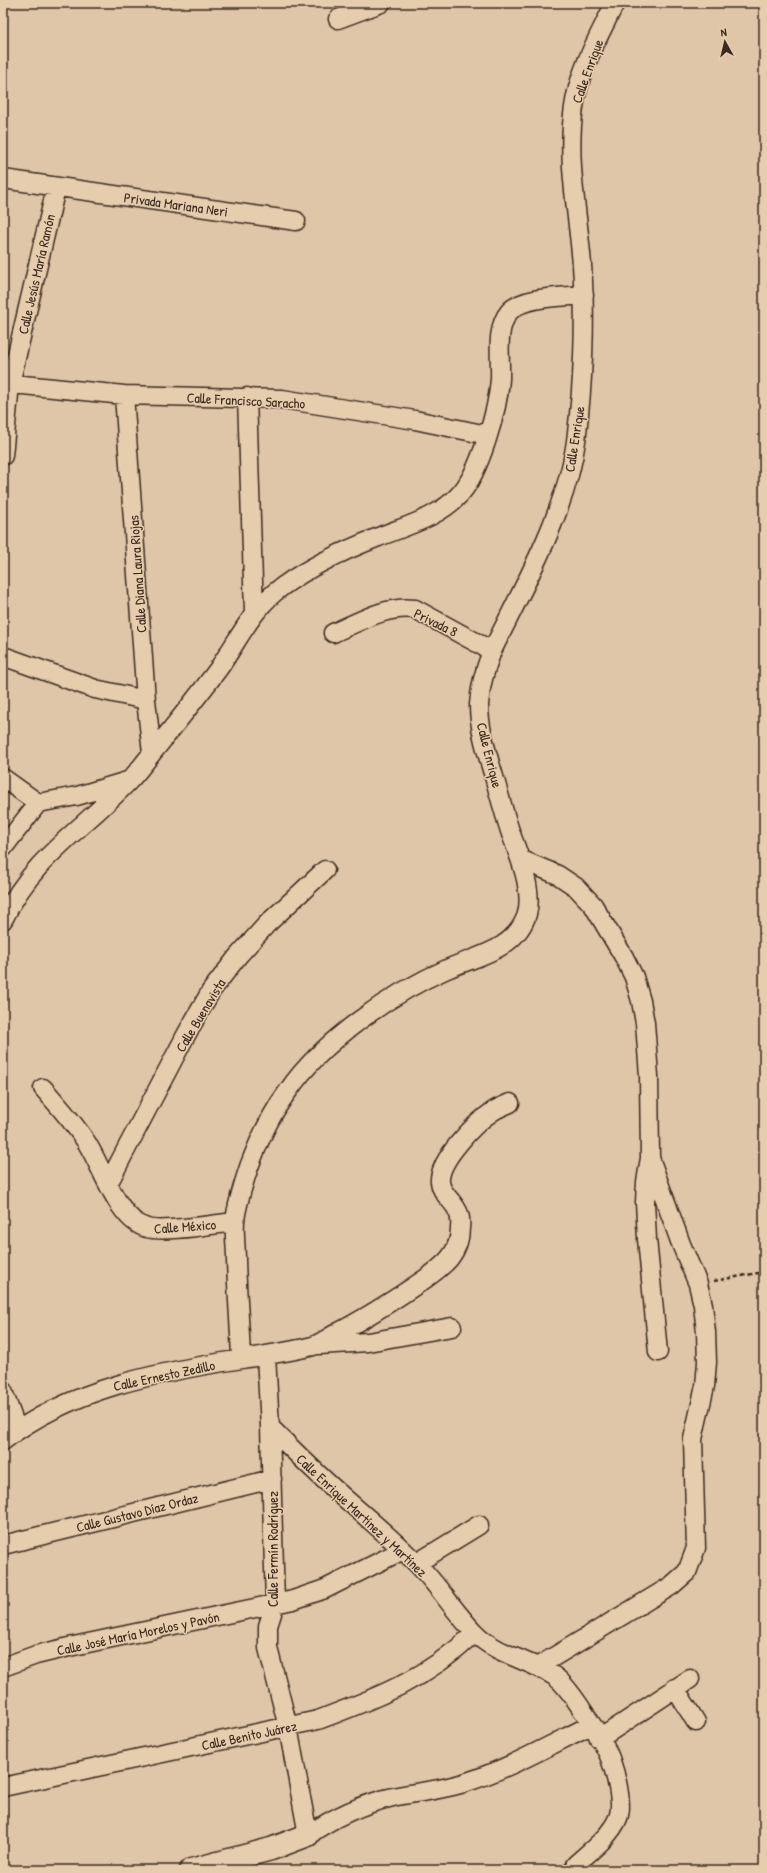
<svg xmlns="http://www.w3.org/2000/svg" width="767" height="1873" viewBox="0 0 767 1873" font-family="'Patrick Hand',sans-serif">
<style>
.lines{fill:none;stroke-linecap:round;stroke-linejoin:round}
.street-casing{stroke:#3b2a1e;stroke-width:21}
.secondary-casing{stroke:#3b2a1e;stroke-width:25}
.path{stroke:#3b2a1e;stroke-width:2.5;stroke-dasharray:4 3;stroke-linecap:butt}
.street{stroke:#e6cdae;stroke-width:18}
.secondary{stroke:#e6cdae;stroke-width:22}
.labels{text-anchor:middle;dominant-baseline:central;stroke-width:3;stroke-linejoin:round;paint-order:stroke}
.street-label{font-size:14px;fill:#3b2a1e;stroke:#e6cdae}
</style>
<rect width="100%" height="100%" fill="#dfc6a8"/>
<filter id="ink" filterUnits="userSpaceOnUse"><feTurbulence type="fractalNoise" baseFrequency=".025" numOctaves="2"/><feDisplacementMap in="SourceGraphic" scale="8" xChannelSelector="R" yChannelSelector="G"/><feConvolveMatrix kernelMatrix="1 2 1 2 8 2 1 2 1" color-interpolation-filters="sRGB"/></filter>
<g filter="url(#ink)">
<g class="lines">
<g class="street-casing">
<path id="street" d="M338,19L381,3
M3,179L296,221
M3,383L124,395L282,399L415,420L487,435
M124,395L146,700L152,753
M247,397L254,612
M3,456L10,384L56,188
M333,633C359,622 386,605 415,609L492,651
M3,656L95,689L146,700
M3,778L38,803
M3,848L38,803L77,796L127,781
M520,859L558,875L576,887L593,905L624,957L634,977L641,1001L645,1023L649,1076L650,1158L646,1182L645,1202L647,1239L658,1352
M3,920C32,858 83,829 128,782C138,772 147,759 157,747C178,721 199,695 219,668C239,639 253,607 283,586C312,565 343,551 376,538C405,526 439,518 460,494C480,472 498,409 500,379C501,358 495,329 509,312C522,296 564,297 584,295
M43,1088C58,1105 73,1122 85,1140C102,1165 117,1220 147,1228C164,1233 215,1224 235,1222
M108,1184L186,1035L211,991L238,956L267,924L325,870
M319,1345L368,1342L452,1327
M266,1356L270,1427C285,1442 300,1457 316,1472C348,1503 384,1530 415,1562C437,1583 453,1610 474,1632C496,1655 528,1659 554,1676C569,1685 603,1741 610,1758C615,1772 624,1804 618,1818C610,1837 589,1852 575,1865
M241,1359C240,1326 237,1293 236,1260C236,1247 234,1234 235,1221C237,1203 243,1185 249,1167C259,1140 271,1114 288,1091C322,1041 392,993 447,969C476,956 513,951 526,917C535,893 519,856 511,834C505,816 500,798 495,780C488,756 479,730 479,705C480,685 485,669 492,651C523,588 567,510 576,441C583,387 586,319 582,265C578,212 566,160 574,107C579,70 599,36 615,3
M3,1391L17,1430
M270,1427L275,1604L268,1626V1648L288,1727L308,1835C334,1817 362,1804 393,1797C418,1792 443,1790 467,1782C510,1768 550,1745 591,1725
M3,1441C71,1388 159,1372 242,1359C265,1355 289,1352 313,1346C321,1343 329,1337 337,1333C368,1317 397,1298 425,1279C445,1265 460,1253 460,1228C461,1221 460,1214 456,1208C451,1199 441,1193 440,1182C438,1161 475,1123 492,1112C497,1108 504,1106 510,1103
M3,1545L272,1479
M417,1563L479,1525
M3,1667L36,1655L69,1647L293,1600L325,1589L403,1550
M537,1667L671,1586L687,1572L696,1548L693,1439L705,1386L707,1362L706,1332L703,1305L698,1284L681,1244L650,1158
M675,1688L696,1722
M599,1739L690,1679
M3,1787L318,1720C377,1698 428,1678 475,1633"/>
</g>
<g class="secondary-casing">
<path id="secondary" d="M191,1870L271,1849L308,1835"/>
</g>
<path class="path" d="M714,1281L764,1272"/>
<use href="#street" class="street"/>
<use href="#secondary" class="secondary"/>
</g>
</g>
<g class="labels">
<g class="street-label">
<text transform="translate(587 71) rotate(-70)">Calle Enrique</text>
<text transform="translate(176 204) rotate(8)">Privada Mariana Neri</text>
<text transform="translate(36 274) rotate(-77)">Calle Jesús María Ramón</text>
<text transform="translate(246 400) rotate(3)">Calle Francisco Saracho</text>
<text transform="translate(574 439) rotate(-81)">Calle Enrique</text>
<text transform="translate(137 574) rotate(-94)">Calle Diana Laura Riojas</text>
<text transform="translate(436 622) rotate(26)">Privada 8</text>
<text transform="translate(490 755) rotate(76)">Calle Enrique</text>
<text transform="translate(200 1015) rotate(-59)">Calle Buenavista</text>
<text transform="translate(185 1226) rotate(-4)">Calle México</text>
<text transform="translate(164 1375) rotate(-12)">Calle Ernesto Zedillo</text>
<text transform="translate(137 1512) rotate(-14)">Calle Gustavo Díaz Ordaz</text>
<text transform="translate(362 1515) rotate(43)">Calle Enrique Martínez y Martínez</text>
<text transform="translate(272 1549) rotate(-90)">Calle Fermín Rodríguez</text>
<text transform="translate(138 1633) rotate(-12)">Calle José María Morelos y Pavón</text>
<text transform="translate(249 1735) rotate(-12)">Calle Benito Juárez</text>
</g>
</g>
<rect width="767" height="1873" fill="none" stroke="#e6cdae" stroke-width="16"/>
<rect x="8" y="8" width="751" height="1857" fill="none" stroke="#3b2a1e" stroke-width="1.5" filter="url(#ink)"/>
<g transform="translate(725 42) rotate(352)" stroke="#e6cdae" stroke-width="3" paint-order="stroke">
<path d="M0-3L7 15L0 10L-7 15Z" fill="#3b2a1e"/>
<text y="-6" font-size="11" font-weight="bold" text-anchor="middle" fill="#3b2a1e">N</text>
</g>
</svg>
